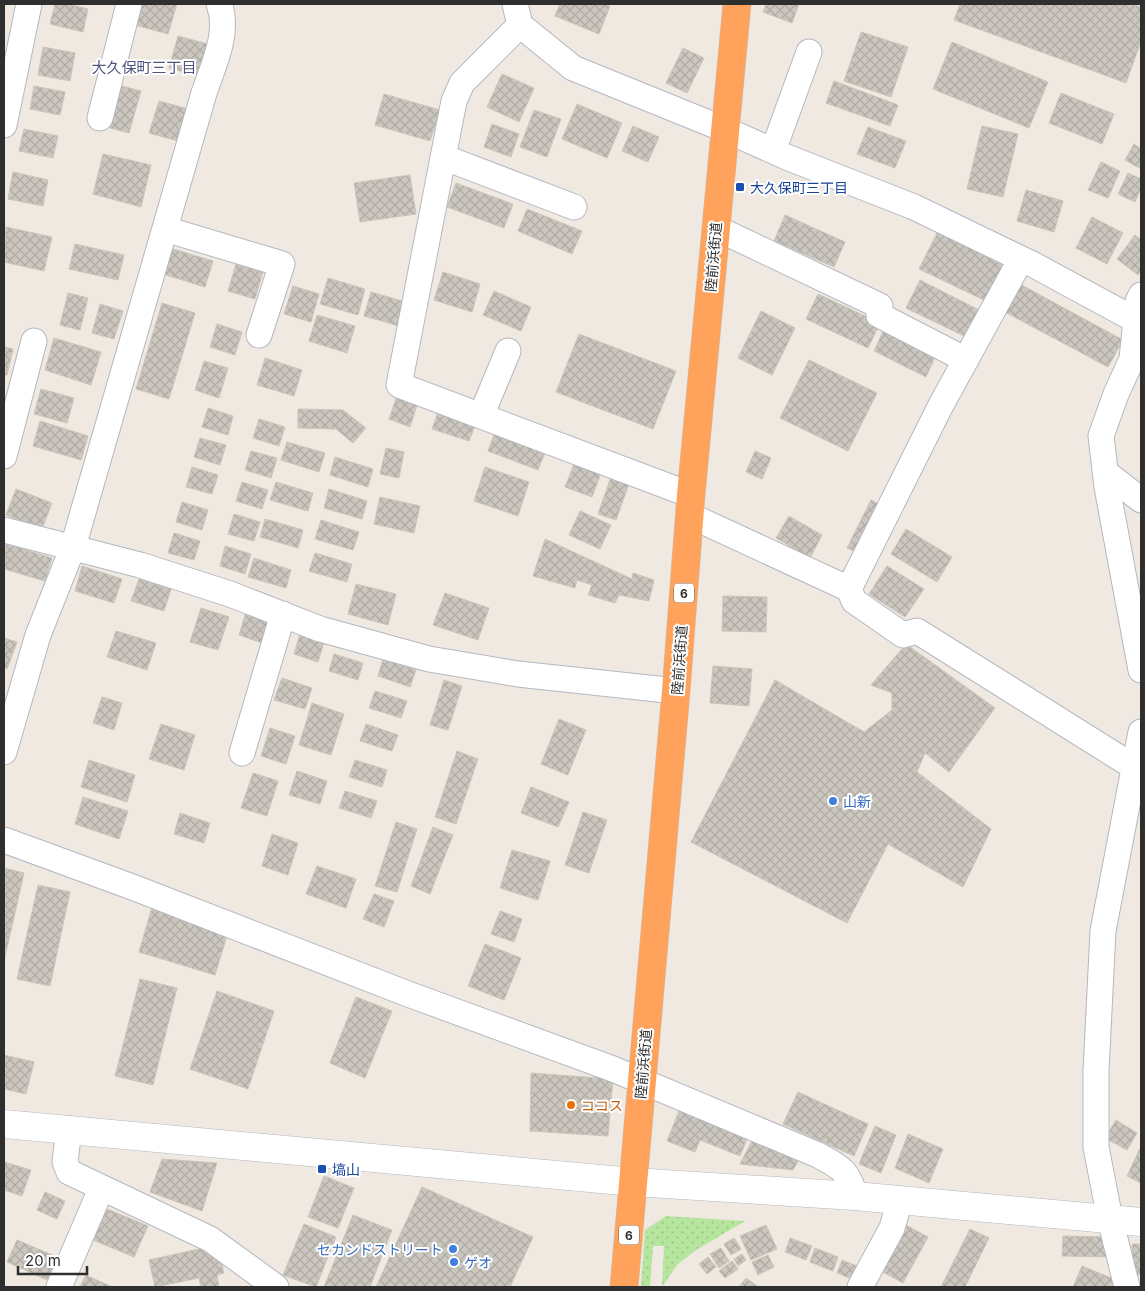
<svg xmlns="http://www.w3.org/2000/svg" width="1145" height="1291" viewBox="0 0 1145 1291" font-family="Inter,'Noto Sans JP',sans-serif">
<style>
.green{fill:url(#green-dots)}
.building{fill:url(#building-cross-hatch);stroke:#cbc5ba}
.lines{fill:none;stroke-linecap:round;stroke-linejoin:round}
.street-casing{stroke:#b4b7c1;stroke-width:27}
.secondary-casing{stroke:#b4b7c1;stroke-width:29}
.highway-casing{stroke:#c9c9c9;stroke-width:29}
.street{stroke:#fff;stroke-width:25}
.secondary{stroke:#fff;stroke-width:28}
.highway{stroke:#ffa35c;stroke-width:28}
.transit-dot{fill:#1a4fb4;stroke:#fff;stroke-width:2}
.shop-dot{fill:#3f7fe0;stroke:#fff;stroke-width:2}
.food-dot{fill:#e8710a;stroke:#fff;stroke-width:2}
.labels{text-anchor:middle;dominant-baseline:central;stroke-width:4;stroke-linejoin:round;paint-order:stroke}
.shield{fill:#fff;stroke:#6d6d6d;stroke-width:1}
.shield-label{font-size:12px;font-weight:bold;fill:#2e2e2e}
.transit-label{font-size:14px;fill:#164399;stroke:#fff;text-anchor:start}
.street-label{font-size:14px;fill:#2e2e2e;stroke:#fff}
.shop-label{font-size:14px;fill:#366cbe;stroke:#fff;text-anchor:start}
.food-label{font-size:14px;fill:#c56008;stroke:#fff;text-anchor:start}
.neighbourhood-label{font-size:15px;fill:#4d5680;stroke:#fff}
</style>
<defs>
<pattern id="green-dots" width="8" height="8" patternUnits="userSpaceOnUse" patternTransform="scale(1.25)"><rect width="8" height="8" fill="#b6e59e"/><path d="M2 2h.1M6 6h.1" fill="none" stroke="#9dc588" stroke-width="1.8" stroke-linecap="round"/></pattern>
<pattern id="building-cross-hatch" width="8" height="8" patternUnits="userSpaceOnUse" patternTransform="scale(1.25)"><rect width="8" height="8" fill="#cbc7bf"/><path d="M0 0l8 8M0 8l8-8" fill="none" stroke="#afaba4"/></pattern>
</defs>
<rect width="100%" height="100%" fill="#efe9e1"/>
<path class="green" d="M666,1216L745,1221L693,1252L677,1265L662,1287L664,1246H653L650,1287H641L645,1230Z"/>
<path class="building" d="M55,4H68L88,9L83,32L50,24Z
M141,4H177L168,34L135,25Z
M560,4H604L610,6L599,34L555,16Z
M766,4H799L792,23L763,12Z
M960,4H1131L1141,7V41L1126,83L954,20Z
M861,32L908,47L891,97L844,81Z
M178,36L208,44L199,76L169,68Z
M952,42L1048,82L1029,128L933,89Z
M43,47L75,53L70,81L38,75Z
M683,48L704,58L687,93L666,83Z
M502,74L534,88L519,122L487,107Z
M834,81L898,105L890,126L826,103Z
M34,86L65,92L60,115L30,109Z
M122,86L141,91L129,133L110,128Z
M1061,93L1114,114L1102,144L1049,123Z
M384,94L440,110L430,141L375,125Z
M159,101L188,109L178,141L149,133Z
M577,104L622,123L607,158L562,139Z
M534,110L561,119L547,157L520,147Z
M492,124L519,134L511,157L484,147Z
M633,126L659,137L648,162L622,151Z
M982,126L1018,134L1003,197L967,189Z
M868,127L906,141L895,168L857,154Z
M24,129L58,136L53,158L19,151Z
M1134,144L1141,149V169L1125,160Z
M103,154L151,165L141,207L93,194Z
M1101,162L1120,171L1108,198L1088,190Z
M13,172L48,180L43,206L8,199Z
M1128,173L1141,179V188L1135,202L1118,194Z
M410,175L416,214L360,222L354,183Z
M456,183L513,204L504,228L447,207Z
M1026,190L1063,201L1054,232L1017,221Z
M527,209L582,231L572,254L518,231Z
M785,215L845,242L834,267L774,241Z
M1092,217L1123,233L1107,264L1076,248Z
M6,227L52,237L44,271L4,262Z
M940,227L1012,262L992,304L919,269Z
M1135,235L1141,240V271L1138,275L1117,259Z
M75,244L124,255L118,280L69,269Z
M170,248L213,261L205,287L163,274Z
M236,264L263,272L255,299L228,291Z
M443,272L480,284L472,312L434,300Z
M328,278L365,289L358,315L320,304Z
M920,280L981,311L968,338L906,308Z
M1018,283L1123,340L1108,367L1003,311Z
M293,286L319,294L311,322L284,314Z
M494,291L531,307L521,331L483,315Z
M371,292L406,302L399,326L364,316Z
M68,293L88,298L80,330L60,325Z
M818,294L880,323L868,348L806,319Z
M162,303L195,313L169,399L136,389Z
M100,304L123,311L114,339L92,333Z
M761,311L795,328L772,375L738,358Z
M317,315L355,326L347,353L309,341Z
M217,324L242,332L235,355L210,347Z
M885,327L937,353L926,377L874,351Z
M579,334L676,371L653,429L556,392Z
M54,338L101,352L91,385L45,370Z
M4,347L13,349L7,375H4Z
M265,358L302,370L294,396L257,385Z
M809,360L877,393L848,451L780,418Z
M204,361L228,368L219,398L195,390Z
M41,389L74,398L67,423L34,414Z
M398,393L419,399L410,427L389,419Z
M208,408L233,416L228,435L202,427Z
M298,409L343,410L366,428L353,443L336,429L298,428Z
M439,409L477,421L469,441L432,429Z
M259,419L285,427L279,446L253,438Z
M40,421L88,436L81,460L33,446Z
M496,429L547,448L538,470L488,451Z
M200,438L226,445L220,465L194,457Z
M287,442L325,453L319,472L281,460Z
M386,448L404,452L399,478L380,474Z
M251,451L277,458L271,478L245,470Z
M755,451L771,458L762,479L746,472Z
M335,457L373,469L368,487L330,475Z
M576,459L603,468L592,497L565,487Z
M192,467L218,475L212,494L186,487Z
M485,467L529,482L518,516L474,501Z
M611,477L629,484L616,520L598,514Z
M242,482L268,490L262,509L236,501Z
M276,482L313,493L308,511L270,500Z
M16,489L52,503L42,529L6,515Z
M329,489L367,501L362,519L324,508Z
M380,497L420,506L414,533L374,524Z
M871,500L883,506L860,554L847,548Z
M182,502L208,510L202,530L176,522Z
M580,511L611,525L600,549L569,535Z
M234,514L260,522L254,541L228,534Z
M789,516L822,535L810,558L776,538Z
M265,519L303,530L298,548L260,537Z
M321,520L359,532L353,550L315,539Z
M906,529L952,557L937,582L891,554Z
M174,533L200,541L194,560L168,553Z
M545,539L632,579L633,573L654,580L649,601L619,595L615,603L588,595L592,585L577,580L575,588L533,576Z
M6,544L52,558L45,581L4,569Z
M225,546L251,554L245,574L220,566Z
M315,553L352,564L347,582L309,571Z
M254,558L291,570L286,588L248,577Z
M82,566L122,579L114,603L75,591Z
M887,566L924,589L905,617L869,594Z
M139,579L171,589L164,611L131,601Z
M356,584L396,594L388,625L348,614Z
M445,593L489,608L478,640L433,625Z
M723,596L767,597L766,632L722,631Z
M201,608L229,617L218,650L190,642Z
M246,612L269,619L262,643L239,635Z
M116,631L156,643L147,670L107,657Z
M300,634L324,642L318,662L294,654Z
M4,638L17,642L7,669L4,667Z
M906,644L995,708L949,772L925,753L917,772L991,829L963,887L888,844L847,923L691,842L775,680L864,732L892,710V693L871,685Z
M334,654L363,663L358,680L329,671Z
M383,659L416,670L410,687L378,676Z
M713,666L752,669L749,706L710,703Z
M282,678L312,688L305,709L274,700Z
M444,680L462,686L448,730L430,725Z
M375,691L407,701L401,718L369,708Z
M102,697L122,703L114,730L93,723Z
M312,703L344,714L331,755L299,745Z
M559,719L586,730L568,775L541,764Z
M161,724L195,735L184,770L149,759Z
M366,724L398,735L392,751L360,741Z
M270,728L295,736L286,764L261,756Z
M457,751L478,759L456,824L435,817Z
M89,760L135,775L127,802L81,787Z
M355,760L387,770L382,787L349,777Z
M297,771L327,781L320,804L289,795Z
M253,773L278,781L267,816L241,808Z
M531,787L569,802L558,827L521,813Z
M345,791L377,801L371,818L339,808Z
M83,797L128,811L119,839L75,824Z
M583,812L607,820L589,873L565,865Z
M180,813L210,823L204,843L174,834Z
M396,822L417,829L397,892L375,886Z
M433,827L453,835L430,894L411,886Z
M272,834L298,843L288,875L262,866Z
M512,850L550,861L538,900L500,888Z
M317,866L356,879L346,908L306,894Z
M4,868L24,873L4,961Z
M38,885L70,892L50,986L17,979Z
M374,894L394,901L384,927L363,919Z
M152,907L229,929L215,975L139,952Z
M500,911L522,919L514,942L491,934Z
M485,944L521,958L504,1000L468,986Z
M140,979L177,988L153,1085L115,1076Z
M217,991L274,1011L248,1089L190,1069Z
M356,997L392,1011L365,1078L330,1063Z
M4,1055L34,1062L26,1094L4,1089Z
M531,1073L613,1079L608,1136L530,1131Z
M798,1092L868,1124L854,1156L783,1124Z
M681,1106L749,1134L740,1156L700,1140L695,1152L667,1141Z
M1116,1120L1137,1133L1127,1150L1105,1138Z
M875,1126L896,1135L881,1173L859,1164Z
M908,1134L943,1149L929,1183L895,1168Z
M755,1135L801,1156L793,1170L740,1164Z
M1141,1146V1183L1127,1176Z
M162,1159L217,1163L202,1211L150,1192Z
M4,1162L31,1170L22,1196L4,1190Z
M324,1176L354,1188L338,1228L308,1217Z
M422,1187L533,1237L510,1287H376Z
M45,1192L65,1201L57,1219L37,1210Z
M107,1209L148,1226L134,1257L93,1240Z
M353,1215L392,1230L370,1287H324Z
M304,1224L336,1237L316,1287L283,1275Z
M766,1225L777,1249L751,1260L740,1236Z
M906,1225L928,1237L903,1283L881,1271Z
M970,1229L989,1238L965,1287H941Z
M1063,1236L1112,1237L1111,1257L1062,1256Z
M734,1238L741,1249L731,1255L724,1244Z
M790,1238L812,1246L806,1260L785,1252Z
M17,1240L57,1257L47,1280L7,1262Z
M1132,1244H1141V1274L1133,1275Z
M217,1245L224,1273L217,1275L219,1287H201L199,1278L155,1287L149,1260Z
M721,1248L729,1261L719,1268L710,1254Z
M815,1248L838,1257L833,1271L810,1262Z
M742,1254L746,1260L738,1266L734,1259Z
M768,1255L774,1267L758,1275L752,1262Z
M708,1257L716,1267L707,1274L699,1264Z
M842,1260L862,1268L857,1281L837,1273Z
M732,1261L738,1269L725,1278L719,1271Z
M1082,1266L1121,1282L1119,1287H1073Z
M86,1275L112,1287H80Z
M746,1278L757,1286L756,1287H739Z"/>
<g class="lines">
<g class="street-casing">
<path id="street" d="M515,4L520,25L573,68L726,130L789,158L914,207L1034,265L1141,323
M520,25L462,83L454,101L399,385L691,495
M100,118L129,4
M4,125L29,4
M773,151L809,52
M443,157L574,207
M716,228L880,306L879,315L966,360
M165,229L282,264L259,335
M1141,295L1138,301L1132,359L1116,394L1101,436L1107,487L1141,670
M481,416L508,351
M4,456L34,341
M1105,472L1141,500
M689,515L849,589L941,405L1021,259
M4,530L140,565L230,594L320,629L429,659L518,674L676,691
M849,589L854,601L903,635L917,631L1134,767
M4,752L38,635L73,547L204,93C213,66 230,32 219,4
M242,753L283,614
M4,840L135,888L408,994L613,1069L818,1155C840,1167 848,1170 855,1196
M69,1129L65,1162L69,1172L210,1239L276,1287
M59,1287L101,1189
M860,1287L892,1228L900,1200
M1127,1287L1110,1219L1096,1147V1071L1103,931L1141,732"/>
</g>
<g class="secondary-casing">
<path id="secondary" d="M4,1124L633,1182L855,1196L1141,1222"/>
</g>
<g class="highway-casing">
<path id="highway" d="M624,1287L676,691L691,495L737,4"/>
</g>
<use href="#street" class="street"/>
<use href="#secondary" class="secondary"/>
<use href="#highway" class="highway"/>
</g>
<g class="transit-dot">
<rect x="735" y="182" width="10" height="10" rx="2.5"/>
<rect x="317" y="1164" width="10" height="10" rx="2.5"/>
</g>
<g class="shop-dot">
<circle cx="833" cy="801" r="5"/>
<circle cx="453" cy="1249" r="5"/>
<circle cx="454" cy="1262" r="5"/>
</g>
<circle class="food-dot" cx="571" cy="1105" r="5"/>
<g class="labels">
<g class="shield">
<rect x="674" y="583.5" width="20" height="19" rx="4"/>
<rect x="619" y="1225.5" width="20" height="19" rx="4"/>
</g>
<g class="shield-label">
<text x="684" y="593">6</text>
<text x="629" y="1235">6</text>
</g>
<g class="transit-label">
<text x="750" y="187">大久保町三丁目</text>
<text x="332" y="1169">塙山</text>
</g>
<g class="street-label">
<text transform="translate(713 257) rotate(-85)">陸前浜街道</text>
<text transform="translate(679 660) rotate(-86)">陸前浜街道</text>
<text transform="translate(643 1064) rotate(-85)">陸前浜街道</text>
</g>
<g class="shop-label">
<text x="843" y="801">山新</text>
<text x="443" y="1249" text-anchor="end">セカンドストリート</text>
<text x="464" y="1262">ゲオ</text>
</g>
<g class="food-label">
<text x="581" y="1105">ココス</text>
</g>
<g class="neighbourhood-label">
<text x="144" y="67">大久保町三丁目</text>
</g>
</g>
<rect width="1145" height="1291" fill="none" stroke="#2e2e2e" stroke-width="10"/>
<path d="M18 1266v8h69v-8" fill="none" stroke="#2e2e2e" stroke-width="2.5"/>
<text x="25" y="1266" font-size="15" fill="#2e2e2e" stroke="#ffffff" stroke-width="4" paint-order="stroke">20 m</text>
</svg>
